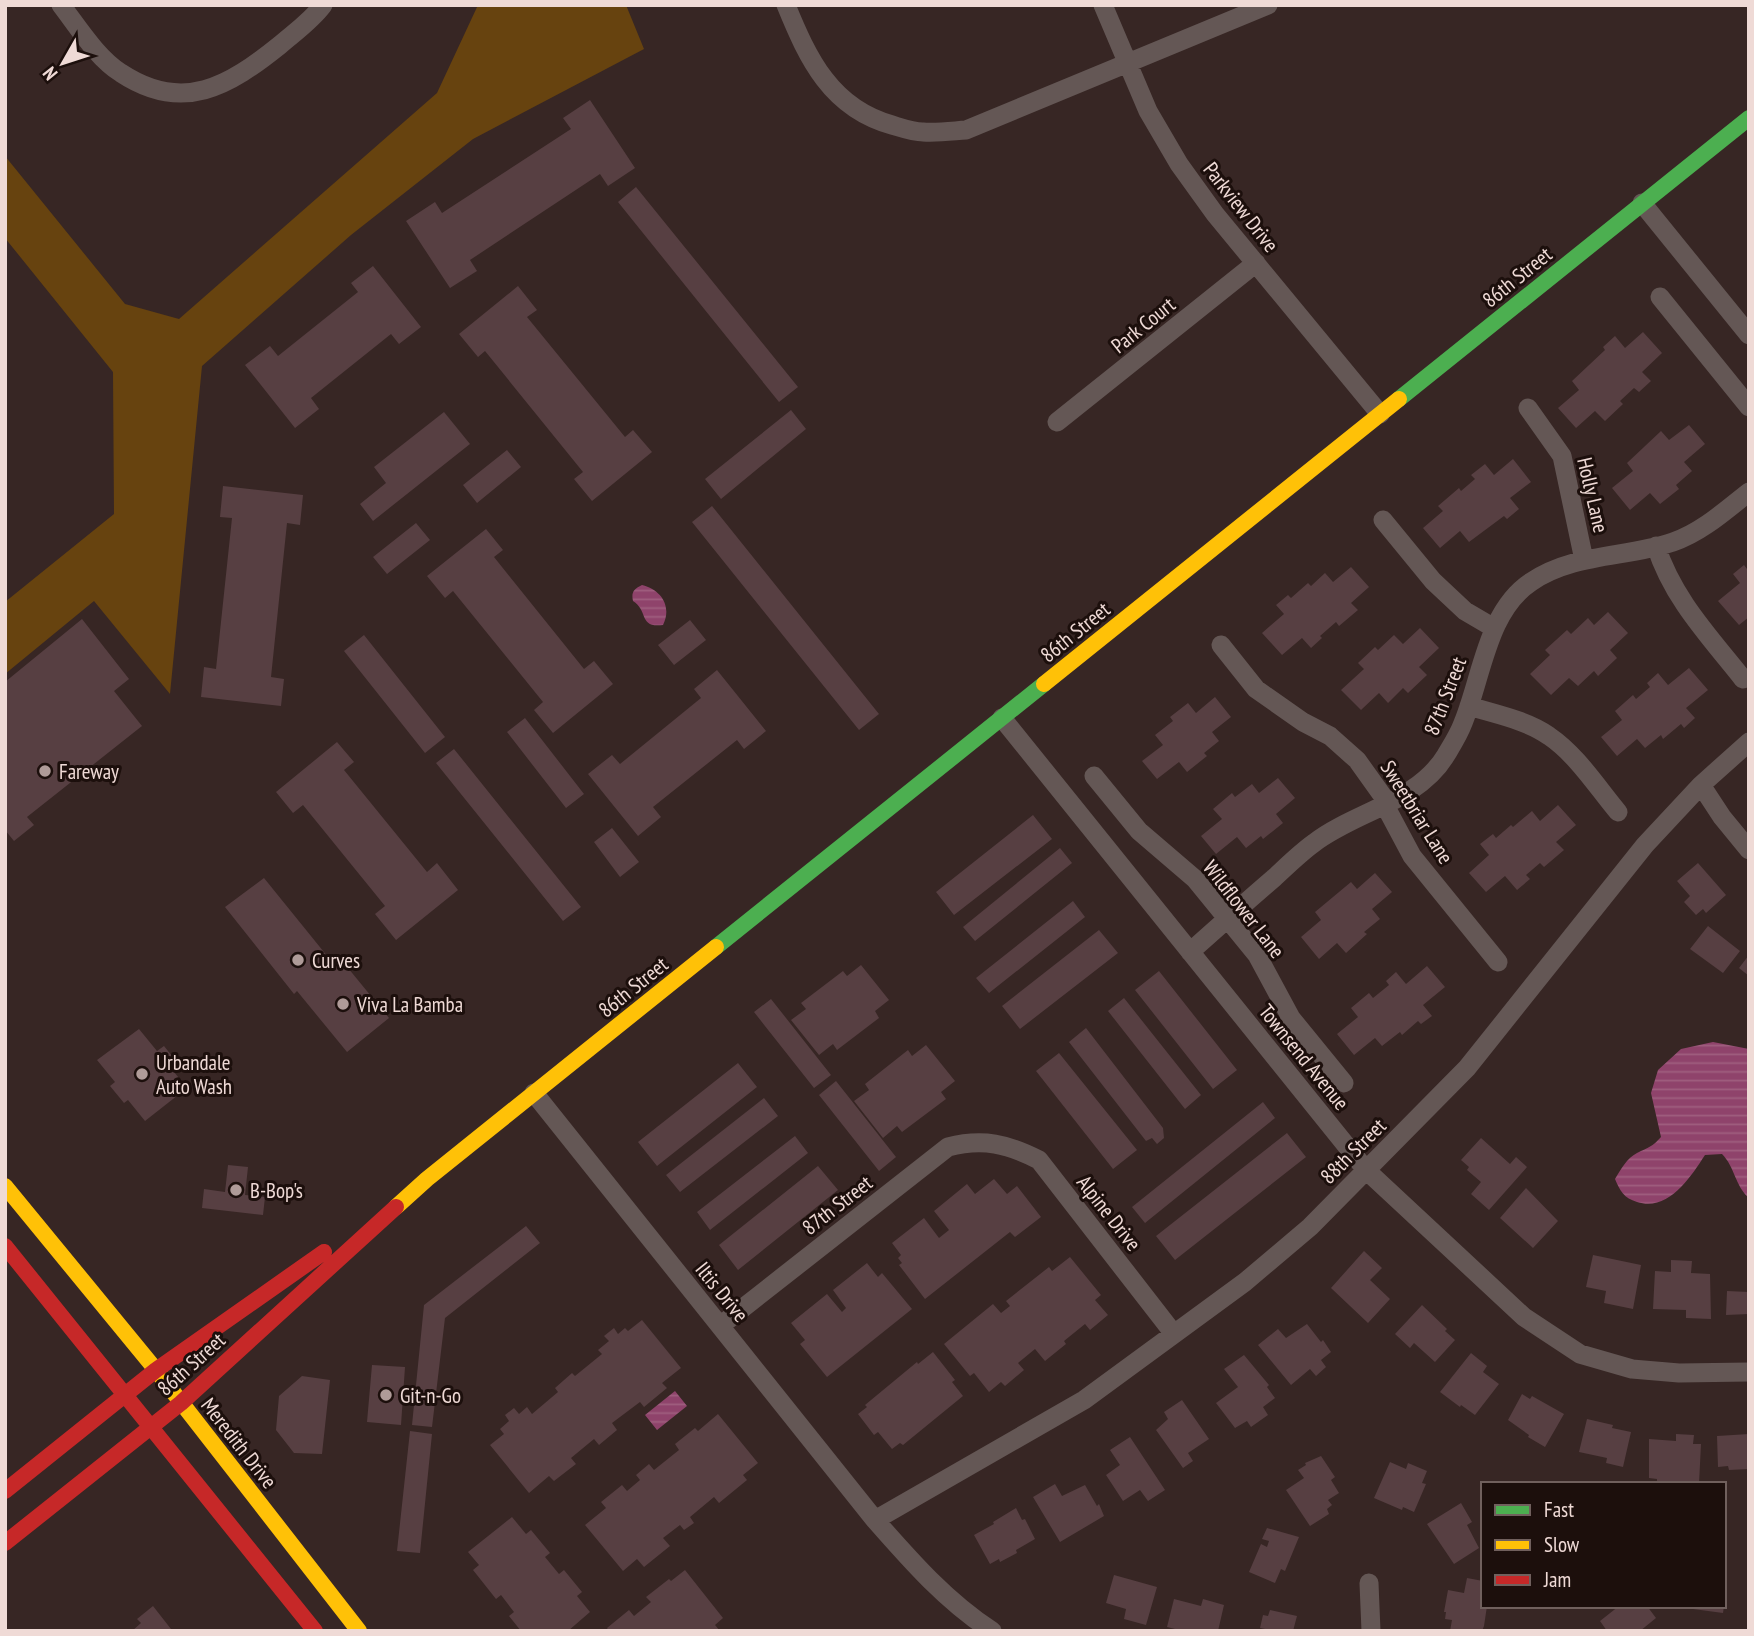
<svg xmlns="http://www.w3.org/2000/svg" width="1754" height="1636" viewBox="0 0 1754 1636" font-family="'PT Sans Narrow',sans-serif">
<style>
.green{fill:#67430f}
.water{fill:url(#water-rules)}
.building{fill:#573f42}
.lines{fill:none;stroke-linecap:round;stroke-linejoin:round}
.street{stroke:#645755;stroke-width:19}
.fast{stroke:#4caf50;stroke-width:16}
.slow{stroke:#ffc107;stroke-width:16}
.jam{stroke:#c62828;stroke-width:16}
.poi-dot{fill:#af9b98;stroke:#1c0f0c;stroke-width:2.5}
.labels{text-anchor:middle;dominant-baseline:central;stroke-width:6;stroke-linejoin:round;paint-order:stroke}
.street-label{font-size:21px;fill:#efdad6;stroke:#1c0f0c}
.poi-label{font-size:21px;fill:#efdad6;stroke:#1c0f0c;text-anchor:start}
</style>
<defs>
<pattern id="water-rules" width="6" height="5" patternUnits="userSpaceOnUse" patternTransform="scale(1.75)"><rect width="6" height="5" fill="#8f436b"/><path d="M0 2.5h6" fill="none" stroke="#9f5e7f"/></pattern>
</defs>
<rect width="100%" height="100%" fill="#372624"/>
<path class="green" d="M478,5H626L644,49L473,139L351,235L202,366L170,694L94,601L5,674V602L114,514L113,372L5,238V156L125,304L179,319L437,93Z"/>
<path class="water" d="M642,585C662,590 672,607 663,625C638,628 649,611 633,601C631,592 634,589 642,585Z
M1713,1042L1749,1049V1198C1735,1186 1735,1167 1722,1154L1705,1155C1690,1178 1668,1212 1637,1202C1624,1198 1620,1191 1615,1179C1621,1169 1627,1158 1637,1153C1649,1147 1652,1147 1661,1137L1651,1093L1658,1070L1681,1049Z
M675,1391L687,1406L657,1430L645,1415Z"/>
<path class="building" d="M590,100L635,168L608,186L600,174L470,260L477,271L450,288L406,221L435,202L442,213L571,129L563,118Z
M636,187L798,387L779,402L618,202Z
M373,266L421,327L399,344L391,334L311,398L319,409L295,428L245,365L270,346L278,356L358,292L351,283Z
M518,286L537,310L527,317L625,437L633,430L652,452L592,501L574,479L583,472L485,351L478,357L459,334Z
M1643,332L1662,353L1642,372L1651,381L1639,392L1634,388L1620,401L1623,404L1605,421L1595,411L1576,428L1558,408L1579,390L1572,381L1605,350L1603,347L1615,336L1625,348Z
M791,410L806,429L721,499L705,479Z
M444,412L470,444L373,521L360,504L386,483L374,467Z
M1689,425L1705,444L1684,462L1692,471L1676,485L1679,489L1660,504L1650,493L1630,510L1612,488L1633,471L1627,463L1661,431L1669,440Z
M507,450L521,467L477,503L463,485Z
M1513,459L1531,482L1510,498L1519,509L1507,519L1504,516L1469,542L1460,531L1440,548L1423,528L1443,511L1438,506L1459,488L1461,491L1475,479L1471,475L1485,464L1494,475Z
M223,486L303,495L300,525L287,523L271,677L284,679L281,706L201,697L204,667L216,669L232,518L220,517Z
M712,506L879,714L859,730L692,522Z
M416,523L430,540L387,574L373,557Z
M486,529L503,550L494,557L584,669L594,661L613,684L553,733L534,710L543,702L453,591L445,598L427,576Z
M1744,565L1747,569L1749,568V617L1739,625L1718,601L1740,583L1733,574Z
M1351,567L1369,587L1351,603L1358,610L1339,626L1336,622L1320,636L1322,638L1311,648L1302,638L1282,655L1262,633L1284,614L1276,605L1288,595L1291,598L1308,583L1311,586L1325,573L1333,582Z
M1608,612L1628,633L1610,650L1617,658L1598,676L1594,671L1578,686L1569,678L1551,695L1530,674L1550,655L1545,650L1567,630L1571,634L1588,618L1594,625Z
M82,619L129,679L114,691L142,726L27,817L34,825L14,841L5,830V682Z
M690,620L706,640L674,665L658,645Z
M1420,628L1439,648L1419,667L1427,675L1408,693L1403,688L1388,703L1379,693L1361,710L1341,690L1364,669L1358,663L1375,647L1378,650L1394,635L1403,644Z
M364,635L445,737L425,753L344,651Z
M1689,668L1708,690L1686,708L1695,718L1684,728L1681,724L1663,739L1661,735L1645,748L1637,739L1617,756L1601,737L1622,720L1615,711L1633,695L1636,699L1650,687L1647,683L1658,673L1668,685Z
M717,670L766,731L744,749L737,740L653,807L661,817L638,836L588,774L612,755L620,764L701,698L694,689Z
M1215,697L1231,717L1212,732L1219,741L1204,753L1207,756L1187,772L1179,762L1157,779L1142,761L1163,745L1155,735L1173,721L1170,717L1188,703L1196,713Z
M525,718L584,794L566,808L507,732Z
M337,742L354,762L344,770L427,872L437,863L458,890L396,940L375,914L385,906L303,805L293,813L276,792Z
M454,749L581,907L563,921L436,763Z
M1278,778L1295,798L1276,814L1283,823L1263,839L1261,836L1246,848L1237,837L1216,854L1201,836L1222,819L1213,809L1232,793L1235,797L1252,784L1259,793Z
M1558,805L1576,825L1556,842L1564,850L1544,867L1540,863L1526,875L1530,879L1517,890L1505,876L1486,892L1469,873L1489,855L1480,844L1493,834L1496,838L1511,825L1513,827L1532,811L1540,821Z
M1033,815L1052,839L954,915L936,892Z
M612,828L639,862L620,877L594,842Z
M1060,848L1072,863L975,941L963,927Z
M1698,863L1726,895L1706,913L1703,909L1696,915L1684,902L1690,896L1677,881Z
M1375,873L1392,892L1372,909L1380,919L1364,932L1367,934L1346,953L1337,943L1319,959L1301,937L1321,920L1315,912L1351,882L1357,889Z
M264,878L332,962L339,957L389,1018L347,1052L297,991L294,994L225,907Z
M1073,901L1085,917L989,993L976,978Z
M1708,926L1740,951L1723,973L1690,949Z
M1099,930L1118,953L1020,1029L1002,1006Z
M1749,955V976L1739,968Z
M861,965L889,1000L875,1011L879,1018L837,1050L833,1044L819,1055L791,1020L806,1009L801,1003L843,971L847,976Z
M1427,966L1445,987L1423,1005L1432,1016L1421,1024L1418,1021L1402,1035L1400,1032L1382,1046L1375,1038L1354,1055L1337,1034L1358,1017L1351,1008L1369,993L1373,998L1389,985L1386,981L1396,972L1406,984Z
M1159,971L1237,1070L1213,1089L1135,990Z
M1124,998L1201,1095L1185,1109L1108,1011Z
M771,999L831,1075L814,1088L754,1012Z
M1086,1028L1163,1128L1164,1138L1157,1144L1152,1138L1146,1141L1069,1042Z
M139,1029L157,1051L164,1046L176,1061L170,1067L187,1088L145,1121L128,1100L124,1103L110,1086L115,1082L97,1060Z
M926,1045L955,1081L941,1092L946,1099L902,1132L897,1126L883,1138L854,1101L869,1090L865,1084L908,1050L912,1056Z
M1059,1053L1137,1150L1113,1169L1036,1071Z
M738,1063L757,1087L657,1166L638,1142Z
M836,1081L896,1157L879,1171L819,1095Z
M764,1098L778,1116L680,1192L666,1175Z
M1263,1102L1275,1118L1145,1223L1132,1207Z
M1287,1133L1306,1157L1175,1260L1156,1236Z
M795,1136L808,1153L710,1230L697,1212Z
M1481,1138L1510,1164L1516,1157L1527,1167L1489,1210L1471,1194L1481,1182L1467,1170L1469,1167L1461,1160Z
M228,1165L248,1167L245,1195L265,1197L263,1215L202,1208L204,1189L225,1192Z
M818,1166L838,1190L738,1270L719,1245Z
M994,1179L1007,1194L1017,1186L1041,1217L1015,1237L1010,1232L925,1299L899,1265L902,1263L898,1258L901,1255L892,1243L924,1218L939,1238L949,1230L934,1211L967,1184L975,1194Z
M1526,1188L1558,1221L1533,1248L1500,1218Z
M526,1226L540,1243L445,1318L432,1427L412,1425L424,1305Z
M1364,1251L1382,1268L1370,1280L1390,1299L1368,1323L1331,1288Z
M1593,1255L1641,1265L1633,1309L1604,1303L1606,1291L1586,1287Z
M1070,1257L1101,1295L1095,1300L1108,1315L1090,1330L1085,1324L1064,1341L1066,1344L1045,1361L1035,1349L1018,1363L1024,1370L1005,1386L1001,1382L989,1392L974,1373L970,1376L944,1344L993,1304L1001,1313L1010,1306L1006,1301L1049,1267L1052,1271Z
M1671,1260L1692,1261L1691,1273L1710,1274L1711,1319L1686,1318V1310L1653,1309L1655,1271L1671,1272Z
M867,1263L878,1277L882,1273L912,1309L827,1377L800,1344L805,1340L791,1323L827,1294L842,1312L846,1308L833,1290Z
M1727,1291L1749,1292V1314L1726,1315Z
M1422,1305L1447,1329L1445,1331L1455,1340L1435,1362L1414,1343L1410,1348L1395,1334Z
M642,1320L681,1368L662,1383L667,1388L644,1407L640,1402L612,1423L617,1430L599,1445L594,1439L571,1458L576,1464L554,1481L549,1476L529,1493L490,1445L504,1434L500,1429L509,1421L505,1415L514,1408L519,1414L527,1407L532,1414L558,1392L555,1388L572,1373L575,1376L602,1354L598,1350L609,1341L604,1336L614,1328L618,1334L625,1328L628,1331Z
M1307,1324L1321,1342L1323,1340L1331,1352L1321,1360L1326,1367L1316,1376L1310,1369L1291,1385L1258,1345L1278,1329L1286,1338Z
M933,1352L955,1380L952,1382L963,1396L903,1445L900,1443L892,1449L878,1432L874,1435L858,1414L867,1407L865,1405L917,1362L918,1364Z
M1471,1353L1487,1366L1483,1372L1499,1384L1475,1415L1461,1405L1460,1407L1440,1392Z
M1244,1355L1269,1385L1267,1387L1275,1398L1263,1407L1268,1415L1251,1427L1247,1421L1235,1428L1216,1403L1238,1387L1224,1369Z
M372,1365L405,1367L401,1425L367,1422Z
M302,1376L330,1380L322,1454L294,1453L276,1430L279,1396Z
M1522,1394L1530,1399L1532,1396L1564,1414L1545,1447L1528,1437L1529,1435L1508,1420Z
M1182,1400L1209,1439L1188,1453L1193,1461L1183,1468L1156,1430L1168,1419L1164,1412Z
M718,1414L758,1463L743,1475L747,1480L719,1503L714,1497L690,1517L694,1523L684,1530L680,1525L663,1538L670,1546L644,1567L637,1559L623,1571L585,1525L606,1508L601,1502L622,1485L627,1491L640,1480L636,1475L649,1464L654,1470L679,1450L675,1444L695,1428L698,1431Z
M1587,1419L1613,1425L1612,1428L1631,1432L1623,1467L1606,1463L1607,1458L1579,1452Z
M410,1431L432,1434L420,1553L397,1551Z
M1676,1434L1694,1435L1693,1444H1701L1699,1484H1657V1479L1649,1478V1439L1676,1441Z
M1749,1434V1469L1729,1470L1728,1466L1718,1467L1717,1436Z
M1130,1437L1165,1490L1148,1501L1140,1490L1123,1501L1106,1475L1120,1465L1110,1450Z
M1321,1456L1335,1477L1331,1480L1339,1493L1328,1500L1332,1505L1327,1509L1329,1514L1310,1526L1286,1490L1304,1478L1298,1470L1306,1465L1305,1463Z
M1390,1462L1406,1469L1408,1463L1427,1471L1422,1483L1426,1484L1414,1512L1403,1507L1402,1510L1374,1498Z
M1055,1484L1062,1496L1085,1485L1097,1506L1099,1504L1104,1516L1060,1542L1033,1497Z
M1461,1503L1472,1522L1467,1525L1479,1548L1454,1564L1427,1524Z
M1016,1508L1022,1520L1025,1519L1035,1539L1016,1550L1017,1553L1000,1562L999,1559L990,1564L974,1535L994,1524L993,1522Z
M512,1517L526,1534L531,1530L550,1553L545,1557L559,1574L564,1570L582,1592L577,1596L590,1612L568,1631H521L509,1616L514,1612L501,1595L496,1599L473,1570L479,1565L468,1552Z
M1267,1528L1299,1537L1285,1571L1281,1569L1275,1583L1249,1572L1261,1544L1267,1547L1269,1541L1262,1539Z
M685,1570L723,1618L715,1625L720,1631H609L607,1628L629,1610L634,1616L651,1602L646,1597L669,1579L671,1581Z
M1114,1575L1157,1587L1146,1625L1124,1619L1126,1609L1106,1603Z
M1467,1578L1483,1581V1606H1487L1484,1626L1482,1631H1450L1452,1620L1445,1619L1446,1612H1444L1448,1590L1464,1593Z
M1174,1599L1201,1606L1203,1599L1224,1605L1218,1631H1183L1167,1627Z
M153,1606L171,1629L132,1631L141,1623L137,1619Z
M1619,1606H1647L1656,1618L1640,1631H1607L1600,1621Z
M1694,1606H1724L1723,1613L1693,1609Z
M1270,1610L1297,1616L1293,1631H1264L1265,1629L1260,1628L1263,1615L1268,1616Z"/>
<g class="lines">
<path class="street" d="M61,5C78,27 97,58 121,73C183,114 229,86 280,45C295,32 311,21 323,5
M786,5C808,59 831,108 892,125C902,128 913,132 923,132C938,133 952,131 966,130L1268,5
M1103,5L1148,111L1179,164L1215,214L1380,414
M1642,203L1749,335
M1660,297L1749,407
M1528,408L1562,456L1584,560
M1057,422L1256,263
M1383,520L1433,581L1465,611L1494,628
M1656,546C1673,599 1709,636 1743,679
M1221,645L1256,689L1303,722L1330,736L1357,760L1387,802L1388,811L1412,856L1498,962
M1469,706C1494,714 1527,720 1549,736C1577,755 1597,787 1618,812
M1002,718L1366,1170L1524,1317L1580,1354L1632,1369L1679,1373L1749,1372
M1094,776L1139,831L1195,879L1257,955L1291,1018L1344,1083
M1701,785L1722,817L1749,850
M1190,952C1218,927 1246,902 1274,878C1287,866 1300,853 1314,843C1354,812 1418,802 1446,755C1452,745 1459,734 1463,723C1482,677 1487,611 1531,582C1574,553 1626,558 1673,542C1702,532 1726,510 1749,492
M534,1093L875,1520C911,1561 946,1601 992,1631
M720,1326L948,1147C983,1138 1008,1144 1039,1160L1174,1334
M875,1520L1084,1400L1245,1282L1310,1227L1467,1068L1645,845L1701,785L1749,742
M1369,1583L1371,1631"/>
<path class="fast" d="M1399,399L1749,118
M716,947L1044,684"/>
<path class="slow" d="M1044,684L1399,399
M5,1186L156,1370L359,1631
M396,1207L427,1179L716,947"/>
<path class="jam" d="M5,1246L315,1631
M5,1491L156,1370L324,1252
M5,1543L181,1403L396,1207"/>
</g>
<g class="poi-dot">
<circle cx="45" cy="771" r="7"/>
<circle cx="298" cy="960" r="7"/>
<circle cx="343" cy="1004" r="7"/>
<circle cx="142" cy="1074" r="7"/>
<circle cx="236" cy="1190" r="7"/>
<circle cx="386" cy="1395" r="7"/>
</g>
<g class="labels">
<g class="street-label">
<text transform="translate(1241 207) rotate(52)">Parkview Drive</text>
<text transform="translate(1517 277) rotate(-39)">86th Street</text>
<text transform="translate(1143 325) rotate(-39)">Park Court</text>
<text transform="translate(1593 495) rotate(77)">Holly Lane</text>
<text transform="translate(1075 632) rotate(-39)">86th Street</text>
<text transform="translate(1445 696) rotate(-69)">87th Street</text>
<text transform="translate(1417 812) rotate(58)">Sweetbriar Lane</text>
<text transform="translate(1244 909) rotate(52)">Wildflower Lane</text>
<text transform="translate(633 987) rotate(-39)">86th Street</text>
<text transform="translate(1304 1057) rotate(51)">Townsend Avenue</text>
<text transform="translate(1353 1151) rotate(-45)">88th Street</text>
<text transform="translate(837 1205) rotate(-38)">87th Street</text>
<text transform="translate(1109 1213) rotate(52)">Alpine Drive</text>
<text transform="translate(722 1292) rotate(51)">Iltis Drive</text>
<text transform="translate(191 1364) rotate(-42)">86th Street</text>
<text transform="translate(239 1443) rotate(52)">Meredith Drive</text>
</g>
<g class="poi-label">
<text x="59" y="771">Fareway</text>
<text x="312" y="960">Curves</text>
<text x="357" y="1004">Viva La Bamba</text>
<text x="156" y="1062">Urbandale<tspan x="156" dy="24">Auto Wash</tspan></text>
<text x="250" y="1190">B-Bop's</text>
<text x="400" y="1395">Git-n-Go</text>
</g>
</g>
<rect width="1754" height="1636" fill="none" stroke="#efdad6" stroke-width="14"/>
<rect x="1481" y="1482" width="245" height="126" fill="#1c0f0c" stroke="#70605d" stroke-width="2"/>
<rect x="1495" y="1505" width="35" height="10" fill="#4caf50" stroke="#70605d" stroke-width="2"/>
<text x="1544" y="1517" font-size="21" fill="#efdad6">Fast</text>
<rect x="1495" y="1540" width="35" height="10" fill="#ffc107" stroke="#70605d" stroke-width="2"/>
<text x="1544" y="1552" font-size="21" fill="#efdad6">Slow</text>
<rect x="1495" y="1575" width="35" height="10" fill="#c62828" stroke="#70605d" stroke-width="2"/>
<text x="1544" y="1587" font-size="21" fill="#efdad6">Jam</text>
<g transform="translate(63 63) rotate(231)" stroke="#1c0f0c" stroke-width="5" paint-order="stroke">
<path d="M0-5L12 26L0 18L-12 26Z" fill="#efdad6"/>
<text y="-10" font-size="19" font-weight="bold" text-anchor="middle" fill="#efdad6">N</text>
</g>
</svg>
